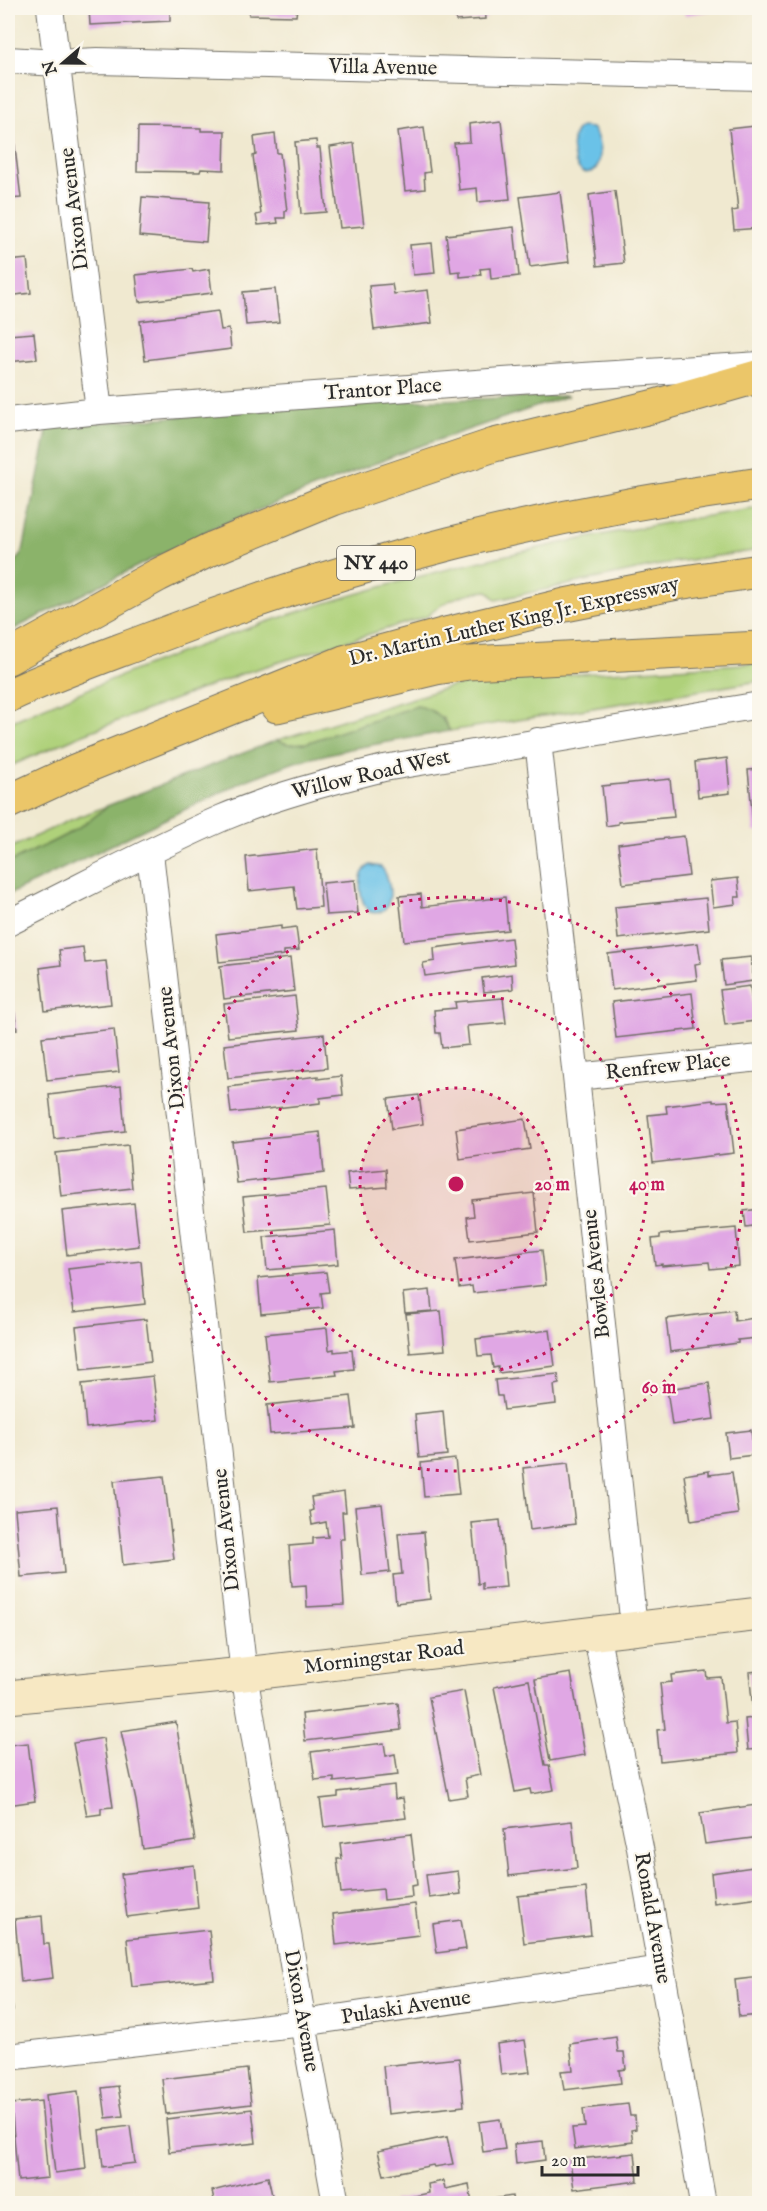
<svg xmlns="http://www.w3.org/2000/svg" width="767" height="2211" viewBox="0 0 767 2211" font-family="'IM FELL English',serif">
<style>
.green{fill:#afd17a;stroke:#6d7e52;stroke-width:1.5}
.forest{fill:#8bb36a;stroke:#5b6f4a;stroke-width:1.5}
.water{fill:#6ac2e8;stroke:#4a768a;stroke-width:1.5}
.building{fill:#e0a7e4}
.lines{fill:none;stroke-linecap:round;stroke-linejoin:round}
.minor-casing{stroke:#706e65;stroke-width:28}
.secondary-casing{stroke:#706e65;stroke-width:35}
.motorway-casing{stroke:#706e65;stroke-width:35}
.minor{stroke:#fff;stroke-width:26}
.secondary{stroke:#f7e8c3;stroke-width:33}
.motorway{stroke:#ebc669;stroke-width:33}
.ring{fill:none;stroke:#c2185b;stroke-width:3;stroke-dasharray:3 6}
.labels{text-anchor:middle;dominant-baseline:central;stroke-width:4.5;stroke-linejoin:round;paint-order:stroke}
.shield{fill:#fbf7ec;stroke:#696865;stroke-width:1.5}
.shield-label{font-size:20px;font-weight:bold;fill:#2b2b2b}
.street-label{font-size:21px;fill:#2b2b2b;stroke:#fbf7ec}
.centre{fill:#c2185b;stroke:#fbf7ec;stroke-width:3}
.ring-label{font-size:18px;text-anchor:middle;font-weight:bold;fill:#c2185b;stroke:#fbf7ec;stroke-width:4.5;stroke-linejoin:round;paint-order:stroke}
</style>
<rect width="100%" height="100%" fill="#fbf7ec"/>
<filter id="ink" filterUnits="userSpaceOnUse"><feTurbulence type="fractalNoise" baseFrequency=".0167" numOctaves="2"/><feDisplacementMap in="SourceGraphic" scale="12" xChannelSelector="R" yChannelSelector="G"/><feConvolveMatrix kernelMatrix="1 2 1 2 8 2 1 2 1" color-interpolation-filters="sRGB"/></filter>
<filter id="wash" filterUnits="userSpaceOnUse"><feTurbulence type="fractalNoise" baseFrequency=".008" numOctaves="4" result="noise"/><feDisplacementMap in="SourceGraphic" scale="24" xChannelSelector="R" yChannelSelector="G"/><feGaussianBlur stdDeviation="1.35" result="paint"/><feColorMatrix in="noise" values="0 0 0 0 0 0 0 0 0 0 0 0 0 0 0 0 0 1.4 0 .05"/><feComposite in="paint" operator="in"/></filter>
<g filter="url(#wash)">
<rect width="100%" height="100%" fill="#f0e9d0"/>
<path class="green" d="M759,508V550L669,563L496,600L488,591C467,592 443,600 428,616L244,673L81,735L8,767V723C97,684 189,647 282,617C438,566 598,532 759,508Z
M759,663V681L450,731L443,718L417,706L306,743L288,744L277,740L449,687L493,679Z
M107,806C79,833 42,846 8,863V849L68,821Z"/>
<path class="forest" d="M568,396L411,449L209,530L8,632V573L23,551L48,427L347,403Z
M417,706C434,709 441,716 450,731L349,749L295,762L244,781L8,895V863C42,846 79,833 107,806L277,740L288,744L306,743Z"/>
<path class="water" d="M581,127L592,128C602,140 606,178 582,172C571,162 568,135 581,127Z
M370,865L381,867C393,879 396,918 370,912C359,902 355,874 370,865Z"/>
<g id="blocks">
<path class="building" d="M89,8H170V21L90,25Z
M249,8H297L296,16L249,15Z
M455,8H485L486,19L456,21Z
M683,8H710V11L685,15Z
M8,114H11L21,198L8,199Z
M501,120L510,199L478,202L477,188L459,190L454,143L470,142L469,124Z
M755,126L756,130H760V228L734,230L732,211L738,210L729,129Z
M138,127L201,128V131H225L224,170L201,169L200,172L137,171Z
M424,127L430,172L424,173L425,189L405,191L398,131Z
M275,134L277,153H280L287,211H285V218H277L278,223L258,225L256,215L261,214L253,156L256,155L254,137Z
M316,140L317,148H320L326,212L301,214L295,142Z
M354,143L364,226L340,228L330,147Z
M615,191L624,263L597,266L589,195Z
M560,192L569,262L530,267L520,197Z
M142,197L209,202L206,242L139,236Z
M514,227L519,276L491,279L490,268L480,269L481,275L460,277V271L451,272L446,235Z
M432,243L435,273L413,275L410,245Z
M27,259L31,293L8,296V261Z
M192,269L193,272L209,269L212,293L139,302L136,275Z
M392,284L394,294L428,290L432,323L374,330L369,286Z
M275,289L279,322L246,325L243,292Z
M218,311L221,330L229,329L231,349L145,360L140,321Z
M34,333L37,359L8,362V335Z
M727,758L730,793L698,797L695,762Z
M760,769V832H754L748,770Z
M670,779L674,817L618,822V824L606,826L602,786Z
M684,836L689,876L623,884L618,844Z
M317,849L321,907L297,909L294,886L249,891L246,857Z
M738,878L740,897H735L736,904L713,907L710,881Z
M355,880L358,913L326,915L323,883Z
M421,894L422,907L505,897L508,930L404,941L399,896Z
M706,898L709,929L618,939L615,907Z
M281,926V929L296,927L299,950L284,951V955L219,962L216,934Z
M511,938L514,964L425,976L423,963L435,961L434,948Z
M698,943L701,963L695,964L697,980L612,990L608,954Z
M83,947L85,963L106,961L111,1004L45,1011L40,968L61,965L59,950Z
M751,957L753,981L724,985L721,960Z
M290,958L294,991L224,999L220,966Z
M512,974L513,989L484,992L482,978Z
M750,986L755,1021L725,1025L720,990Z
M692,993L696,1029L616,1038L612,1002Z
M8,996H12L17,1030L8,1032Z
M295,996L299,1030L228,1037L224,1004Z
M503,998L506,1023L467,1026L469,1045L442,1048L440,1033H436L434,1010L456,1008L455,1002Z
M114,1029L119,1072L47,1080L42,1037Z
M324,1034L327,1068L228,1078L224,1045Z
M318,1076V1079L341,1076L343,1095L320,1098V1103L231,1113L228,1087Z
M121,1086L125,1131L54,1139L49,1095Z
M419,1095L423,1124L392,1129L388,1099Z
M713,1100V1102L728,1101L734,1153L653,1163L648,1115L667,1113L666,1106Z
M525,1119L530,1149L460,1159L456,1129Z
M320,1132L324,1173L237,1183L232,1142Z
M128,1145L132,1188L61,1196L56,1153Z
M386,1169L387,1187L349,1190L347,1173Z
M326,1189L330,1225L247,1232L243,1197Z
M534,1193L538,1232L470,1240L467,1217L474,1216L472,1200Z
M134,1203L139,1246L67,1255L62,1211Z
M760,1209V1225L746,1227L744,1211Z
M736,1228L739,1266L710,1269L709,1262L662,1266V1264L655,1265L652,1239L660,1238V1235Z
M335,1230L338,1264L267,1270L264,1237Z
M542,1250L546,1285L473,1293L472,1286L459,1288L455,1260Z
M141,1261L145,1304L74,1312L68,1269Z
M326,1272L329,1292L321,1293L323,1308L261,1314L258,1278Z
M430,1290L432,1311L405,1313L403,1293Z
M734,1310L735,1321L754,1318L757,1338L738,1340V1343L670,1352L666,1319Z
M441,1311L445,1350L410,1353L406,1314Z
M146,1319L151,1362L81,1370L76,1327Z
M327,1328L329,1350L334,1349V1352L352,1350L354,1369L336,1371L337,1375L270,1382L265,1334Z
M550,1330L555,1366L499,1373L498,1367L493,1368L491,1355L478,1356L476,1339Z
M558,1374L559,1384L554,1385L556,1404L504,1410L502,1396H497L495,1380Z
M153,1376L158,1420L86,1428L82,1384Z
M709,1383L714,1419L672,1425L667,1389Z
M351,1396L355,1428L270,1434L267,1405Z
M443,1411L447,1455L419,1458L415,1414Z
M751,1430L754,1455L729,1458L726,1433Z
M455,1459L459,1494L424,1497L421,1463Z
M568,1463L575,1524L530,1530L523,1468Z
M709,1471V1475L732,1472L738,1514L691,1521L684,1475Z
M164,1476L174,1559L123,1565L114,1481Z
M344,1492L346,1512H342L344,1539H340L344,1605L307,1607L306,1585L292,1586L289,1546L313,1544V1538L328,1537L326,1522L312,1525L310,1511L313,1510L311,1497Z
M382,1504L390,1572L362,1575L355,1507Z
M58,1506L64,1573L21,1577L15,1510Z
M500,1520L506,1587L482,1589V1583L478,1584L472,1523Z
M424,1532L430,1599L396,1603L393,1575L402,1574L398,1534Z
M706,1671L707,1678L721,1677L726,1723L735,1722L738,1753L660,1761L657,1730L665,1729L660,1683L672,1682L671,1675Z
M760,1671V1749L748,1750L745,1719L754,1718L749,1672Z
M571,1673L585,1755L550,1761L535,1679Z
M529,1680L545,1765H549L554,1790L531,1794L530,1789L515,1792L494,1687Z
M464,1691L480,1775L465,1778L468,1796L449,1799L429,1697Z
M398,1703L401,1730L305,1741L302,1714Z
M176,1722L195,1841L143,1849L136,1801L121,1731Z
M103,1738L113,1807L101,1808V1814L87,1816L73,1743Z
M28,1743L35,1801L8,1805V1745Z
M384,1743L386,1756L395,1754L398,1775L334,1782V1778L315,1780L311,1752Z
M394,1785L395,1799L403,1798L406,1818L324,1827L320,1799L338,1797V1792Z
M756,1805L760,1837L705,1844L700,1813Z
M572,1821L577,1868L509,1876L504,1829Z
M411,1834L417,1885L411,1886L412,1897L384,1900L383,1889L341,1893L337,1859H342L340,1843Z
M194,1865L198,1908L127,1917L121,1874Z
M760,1866V1897L714,1903L711,1873Z
M458,1871L461,1894L429,1898L426,1875Z
M586,1888L591,1935L524,1943L518,1896Z
M415,1904L419,1935L336,1945L333,1914Z
M42,1916L44,1944H49L53,1978L21,1982L15,1919Z
M461,1920L466,1949L437,1953L433,1924Z
M209,1930L214,1979L132,1987L127,1939Z
M760,1977V2015L739,2017L735,1980Z
M8,1979L13,2010L8,2011Z
M616,2037L618,2052H624L626,2069L619,2070L621,2083L564,2090L561,2071L573,2070L570,2044Z
M525,2040L530,2072L501,2075L497,2044Z
M459,2058L464,2106L388,2114L383,2066Z
M247,2069L251,2104L166,2114L162,2079Z
M118,2086L123,2116L106,2118L102,2088Z
M78,2091L86,2169L55,2173L46,2095Z
M41,2101L48,2178L18,2181L11,2104Z
M628,2104L630,2116H635L636,2129L631,2130L633,2142L575,2149L572,2128L585,2127L583,2109Z
M252,2109L256,2143L169,2152L166,2119Z
M500,2119L505,2149L483,2152L479,2122Z
M130,2126L135,2163L103,2167L99,2130Z
M447,2137L453,2164L434,2167L433,2165L384,2175L378,2151Z
M543,2141L545,2160L516,2164L514,2144Z
M635,2153L638,2181L574,2189L570,2160Z
M268,2177L274,2204H215L212,2191Z
M443,2181L445,2189L469,2184L472,2204H393L392,2201L429,2193L428,2184Z
M512,2196L513,2204H480L479,2201Z"/>
</g>
</g>
<g filter="url(#ink)">
<use href="#blocks" fill-opacity="0" stroke="#706e65" stroke-width="1.5"/>
<g class="lines">
<g class="minor-casing">
<path id="minor" d="M50,8L99,411
M8,60L57,63L97,61L760,77
M8,421L99,411L503,381L760,365
M538,741L576,1077L634,1628
M150,853L244,1674L303,2023L336,2204
M8,923C79,888 149,850 222,818C274,796 329,782 384,768L760,705
M576,1077L760,1058
M596,1633L640,1848L703,2204
M8,2057L303,2023L661,1969"/>
</g>
<g class="secondary-casing">
<path id="secondary" d="M8,1697L244,1674L760,1614"/>
</g>
<g class="motorway-casing">
<path id="motorway" d="M8,658L158,575L209,550L333,499L494,445L655,406L760,376
M8,696C54,674 103,657 150,639C350,562 548,513 760,484
M277,706L436,668L469,663L760,648
M8,802L77,770L344,662L450,633L565,605L677,583L760,571"/>
</g>
<use href="#minor" class="minor"/>
<use href="#secondary" class="secondary"/>
<use href="#motorway" class="motorway"/>
</g>
</g>
<circle cx="456" cy="1184" r="96" fill="#c2185b" fill-opacity=".12"/>
<g class="ring">
<circle cx="456" cy="1184" r="96"/>
<circle cx="456" cy="1184" r="191"/>
<circle cx="456" cy="1184" r="287"/>
</g>
<g class="labels">
<rect class="shield" x="337" y="546" width="78" height="34" rx="4.5"/>
<g class="shield-label">
<text x="376" y="563">NY 440</text>
</g>
<g class="street-label">
<text transform="translate(383 68) rotate(1)">Villa Avenue</text>
<text transform="translate(75 209) rotate(-97)">Dixon Avenue</text>
<text transform="translate(383 390) rotate(-4)">Trantor Place</text>
<text transform="translate(514 622) rotate(-13)">Dr. Martin Luther King Jr. Expressway</text>
<text transform="translate(371 775) rotate(-13)">Willow Road West</text>
<text transform="translate(172 1048) rotate(-96)">Dixon Avenue</text>
<text transform="translate(668 1067) rotate(-6)">Renfrew Place</text>
<text transform="translate(597 1274) rotate(-96)">Bowles Avenue</text>
<text transform="translate(227 1530) rotate(-96)">Dixon Avenue</text>
<text transform="translate(384 1658) rotate(-7)">Morningstar Road</text>
<text transform="translate(652 1918) rotate(80)">Ronald Avenue</text>
<text transform="translate(406 2008) rotate(-9)">Pulaski Avenue</text>
<text transform="translate(301 2011) rotate(80)">Dixon Avenue</text>
</g>
</g>
<circle cx="456" cy="1184" r="9" class="centre"/>
<g class="ring-label">
<text x="552" y="1190">20 m</text>
<text x="647" y="1190">40 m</text>
<text x="659" y="1393">60 m</text>
</g>
<rect width="767" height="2211" fill="none" stroke="#fbf7ec" stroke-width="30"/>
<g transform="translate(63 63) rotate(250)" stroke="#fbf7ec" stroke-width="4.5" paint-order="stroke">
<path d="M0-4.5L10 22L0 15L-10 22Z" fill="#2b2b2b"/>
<text y="-9" font-size="16" font-weight="bold" text-anchor="middle" fill="#2b2b2b">N</text>
</g>
<path d="M542 2166v9h96v-9" fill="none" stroke="#2b2b2b" stroke-width="3"/>
<text x="551" y="2166" font-size="18" fill="#2b2b2b" stroke="#fbf7ec" stroke-width="4.5" paint-order="stroke">20 m</text>
</svg>
